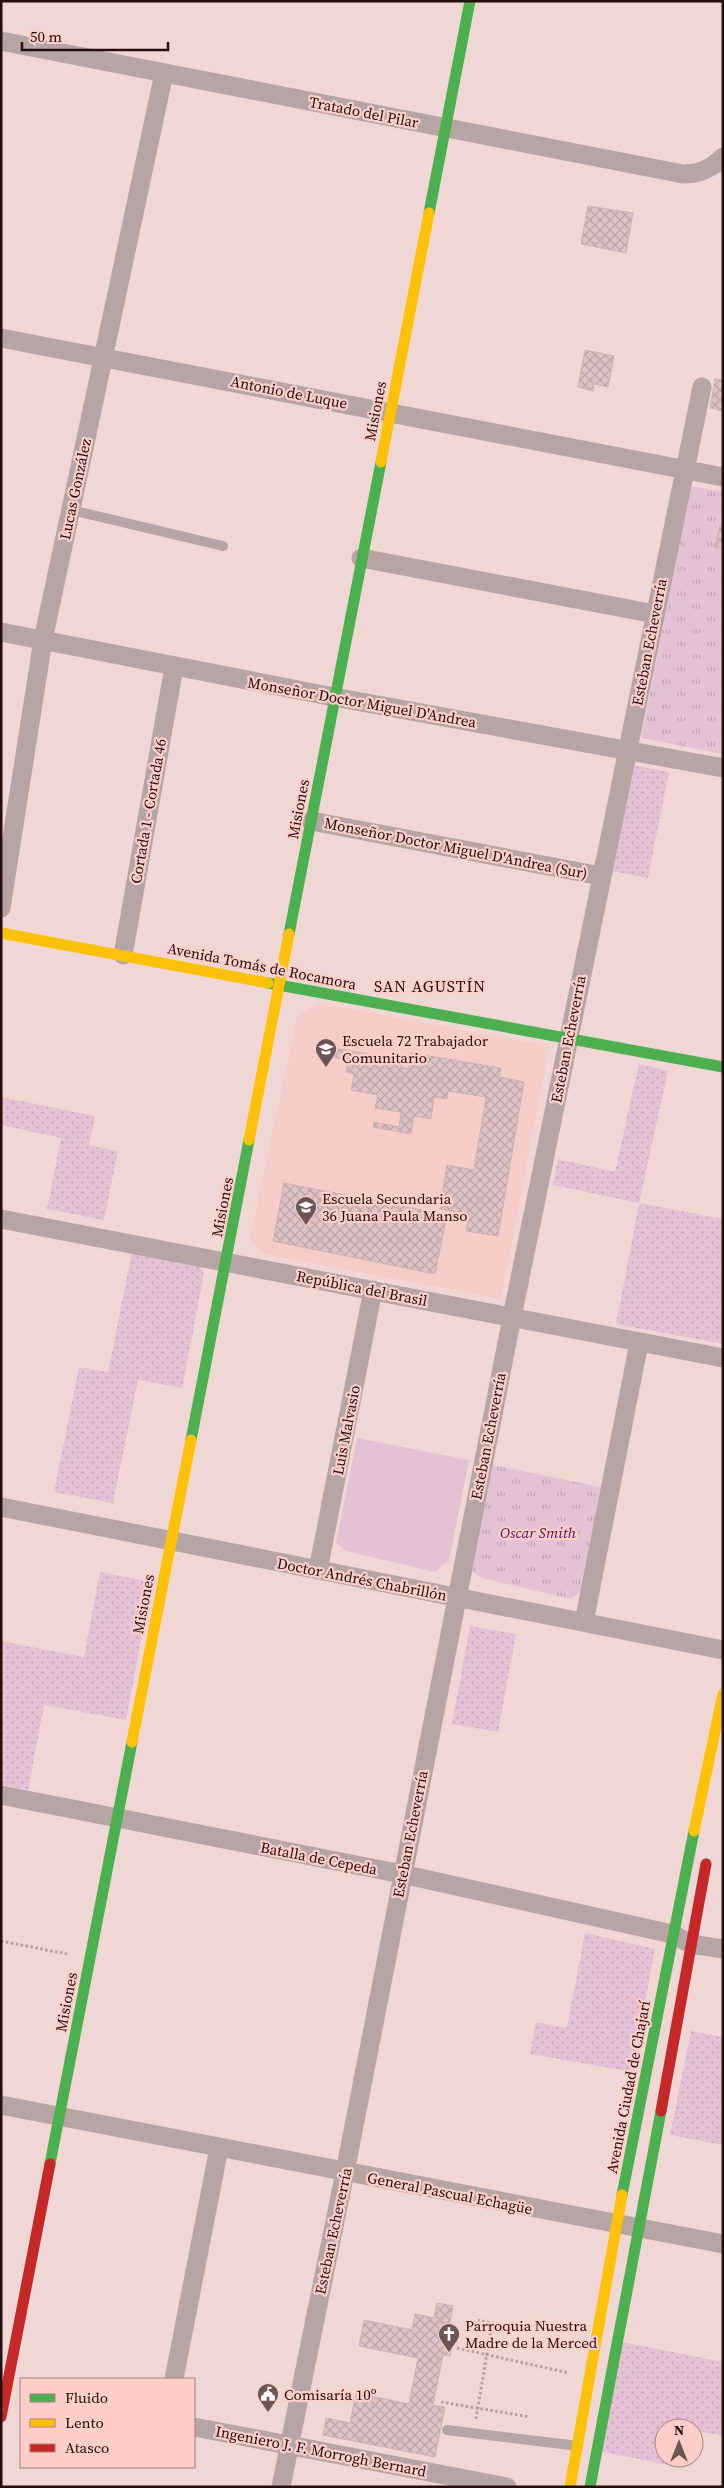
<svg xmlns="http://www.w3.org/2000/svg" width="724" height="2488" viewBox="0 0 724 2488" font-family="'Source Serif 4',serif">
<style>
.built{fill:#f6ccc7}
.grass{fill:url(#grass-dots)}
.park{fill:url(#park-tufts)}
.garden{fill:#e4c1d7}
.building{fill:url(#building-cross-hatch);stroke:#c9b3b4}
.lines{fill:none;stroke-linecap:round;stroke-linejoin:round}
.path{stroke:#b2a1a0;stroke-width:3;stroke-dasharray:2.5 2.5;stroke-linecap:butt}
.lane{stroke:#b5a5a4;stroke-width:10}
.street{stroke:#b5a5a4;stroke-width:19}
.fast{stroke:#4caf50;stroke-width:11}
.slow{stroke:#ffc107;stroke-width:11}
.jam{stroke:#c62828;stroke-width:11}
.labels{text-anchor:middle;dominant-baseline:central;stroke-width:4.5;stroke-linejoin:round;paint-order:stroke}
.street-label{font-size:15px;fill:#240f0d;stroke:#fecdc7}
.poi-label{font-size:15px;fill:#240f0d;stroke:#fecdc7;text-anchor:start}
.park-label{font-size:15px;font-style:italic;fill:#590f5d;stroke:#fecdc7}
.neighbourhood-label{font-size:16px;letter-spacing:1px;fill:#240f0d;stroke:#fecdc7}
</style>
<defs>
<pattern id="grass-dots" width="8" height="8" patternUnits="userSpaceOnUse" patternTransform="scale(1.25)"><rect width="8" height="8" fill="#e4c1d7"/><path d="M2 2h.1M6 6h.1" fill="none" stroke="#c3a5b7" stroke-width="1.8" stroke-linecap="round"/></pattern>
<pattern id="park-tufts" width="24" height="20" patternUnits="userSpaceOnUse" patternTransform="scale(1.25)"><rect width="24" height="20" fill="#e4c1d7"/><path d="M3 7l-1-3M5 7V3M7 7l1-3M15 17l-1-3M17 17v-4M19 17l1-3" fill="none" stroke="#c3a5b7"/></pattern>
<pattern id="building-cross-hatch" width="8" height="8" patternUnits="userSpaceOnUse" patternTransform="scale(1.25)"><rect width="8" height="8" fill="#dec1c4"/><path d="M0 0l8 8M0 8l8-8" fill="none" stroke="#bea5a7"/></pattern>
</defs>
<rect width="100%" height="100%" fill="#f1d7d4"/>
<path class="built" d="M318,1003L549,1046L501,1299L263,1254L250,1238L297,1017Z"/>
<path class="grass" d="M633,765L669,772L648,878L611,871Z
M639,1064L668,1071L639,1203L723,1219V1344L616,1324L639,1203L553,1185L558,1159L615,1172Z
M1,1097L95,1116L89,1145L118,1151L104,1220L47,1209L61,1138L1,1125Z
M132,1252L199,1265L204,1274L182,1388L138,1380L113,1503L54,1492L79,1367L108,1372Z
M100,1572L152,1582L126,1720L44,1705L28,1790L1,1785V1641L84,1657Z
M470,1626L516,1634L498,1732L452,1724Z
M585,1933L655,1949L632,2072L530,2054L536,2022L567,2028Z
M691,2031L723,2037V2145L670,2135Z
M622,2342L723,2362V2436L694,2430V2428H664V2458H687L684,2468L599,2451Z"/>
<path class="park" d="M691,486L723,492V754L641,738Z
M493,1465L605,1488L585,1587L571,1599L482,1578L471,1571Z"/>
<path class="garden" d="M357,1438L469,1460L449,1560L435,1572L346,1551L336,1543Z"/>
<path class="building" d="M588,206L633,213L626,253L581,244Z
M585,350L614,356L608,387L594,384L593,391L578,387Z
M715,379L723,380V411L710,408Z
M720,526H723V549L715,547Z
M322,1046L402,1060L401,1067L409,1069L411,1053L501,1068L499,1077L524,1082L498,1236L466,1231L469,1214L440,1209L447,1165L474,1170L486,1097L448,1091L447,1099L434,1097L431,1119L414,1116L411,1134L373,1127L374,1122L399,1127L401,1112L375,1108L378,1095L351,1090L354,1074L346,1072L348,1060L321,1055Z
M284,1183L447,1215L435,1274L273,1241Z
M437,2303L453,2306L447,2337L454,2338L450,2356L443,2355L433,2405L445,2407L435,2457L323,2435L326,2418L350,2423L356,2393L409,2404L418,2358L359,2346L364,2320L412,2330L415,2314L434,2318Z"/>
<g class="lines">
<path class="path" d="M1,1941L67,1954
M457,2348L569,2373
M441,2402L530,2417
M476,2419L492,2323L478,2320"/>
<path class="lane" d="M71,510L223,546
M447,2430L578,2446"/>
<path class="street" d="M1,41L683,174C699,174 711,169 723,157
M1,338L723,477
M361,558L655,614
M1,632L334,697L723,768
M311,821L601,876
M1,908L43,640L164,73
M123,955L174,667
M1,1219L723,1358
M1,1507L723,1650
M318,1570L373,1290
M584,1622L639,1343
M1,1795L402,1874L672,1934L691,1944L723,1949
M1,2105L723,2244
M174,2379L219,2148
M194,2427L507,2487
M281,2487L345,2172L512,1317L702,387"/>
<path class="fast" d="M429,213L470,1
M289,934L381,462
M268,983L723,1067
M191,1440L249,1140
M50,2164L132,1742
M622,2195L694,1831
M590,2487L661,2111"/>
<path class="slow" d="M381,462L429,213
M1,933L268,983
M249,1140L289,934
M132,1742L191,1440
M694,1831L723,1694
M570,2487L622,2195"/>
<path class="jam" d="M661,2111L706,1864
M1,2417L50,2164"/>
</g>
<defs>
<g id="school-pin" transform="scale(1.125)"><path d="M0 17L-7.5 6A9.5 9.5 0 1 1 7.5 6Z" fill="#6c5553" stroke="#fecdc7"/><path d="M0-5L7-2L0 1L-7-2ZM-4 1L0 2.5L4 1V4Q0 6-4 4Z" fill="#fff"/></g>
<g id="church-pin" transform="scale(1.125)"><path d="M0 17L-7.5 6A9.5 9.5 0 1 1 7.5 6Z" fill="#6c5553" stroke="#fecdc7"/><path d="M-1.2-6h2.4v3.5h3.3v2.4h-3.3V6h-2.4V-.1h-3.3v-2.4h3.3Z" fill="#fff"/></g>
<g id="civic-pin" transform="scale(1.125)"><path d="M0 17L-7.5 6A9.5 9.5 0 1 1 7.5 6Z" fill="#6c5553" stroke="#fecdc7"/><path d="M-.6-6.5H3V-4.5H.6V-3L4-1V1h2V6H-6V1h2V-1L-.6-3ZM-1.2 2.5V6h2.4V2.5Z" fill="#fff"/></g>
</defs>
<g fill-rule="evenodd">
<use href="#school-pin" x="326" y="1049"/>
<use href="#school-pin" x="306" y="1207"/>
<use href="#church-pin" x="449" y="2334"/>
<use href="#civic-pin" x="268" y="2394"/>
</g>
<g class="labels">
<g class="street-label">
<text transform="translate(364 112) rotate(11)">Tratado del Pilar</text>
<text transform="translate(289 392) rotate(11)">Antonio de Luque</text>
<text transform="translate(375 411) rotate(-79)">Misiones</text>
<text transform="translate(75 489) rotate(-78)">Lucas González</text>
<text transform="translate(649 642) rotate(-79)">Esteban Echeverría</text>
<text transform="translate(362 702) rotate(10)">Monseñor Doctor Miguel D'Andrea</text>
<text transform="translate(298 809) rotate(-79)">Misiones</text>
<text transform="translate(148 811) rotate(-80)">Cortada 1 - Cortada 46</text>
<text transform="translate(456 848) rotate(11)">Monseñor Doctor Miguel D'Andrea (Sur)</text>
<text transform="translate(262 966) rotate(11)">Avenida Tomás de Rocamora</text>
<text transform="translate(568 1039) rotate(-79)">Esteban Echeverría</text>
<text transform="translate(222 1207) rotate(-79)">Misiones</text>
<text transform="translate(362 1288) rotate(11)">República del Brasil</text>
<text transform="translate(346 1430) rotate(-79)">Luis Malvasio</text>
<text transform="translate(488 1436) rotate(-79)">Esteban Echeverría</text>
<text transform="translate(362 1579) rotate(11)">Doctor Andrés Chabrillón</text>
<text transform="translate(143 1604) rotate(-79)">Misiones</text>
<text transform="translate(410 1834) rotate(-79)">Esteban Echeverría</text>
<text transform="translate(319 1858) rotate(11)">Batalla de Cepeda</text>
<text transform="translate(66 2002) rotate(-79)">Misiones</text>
<text transform="translate(628 2087) rotate(-79)">Avenida Ciudad de Chajarí</text>
<text transform="translate(450 2193) rotate(11)">General Pascual Echagüe</text>
<text transform="translate(333 2231) rotate(-78)">Esteban Echeverría</text>
<text transform="translate(321 2451) rotate(11)">Ingeniero J. F. Morrogh Bernard</text>
</g>
<g class="poi-label">
<text x="342" y="1040">Escuela 72 Trabajador<tspan x="342" dy="17">Comunitario</tspan></text>
<text x="322" y="1198">Escuela Secundaria<tspan x="322" dy="17">36 Juana Paula Manso</tspan></text>
<text x="465" y="2325">Parroquia Nuestra<tspan x="465" dy="17">Madre de la Merced</tspan></text>
<text x="284" y="2394">Comisaría 10º</text>
</g>
<g class="park-label">
<text x="538" y="1532">Oscar Smith</text>
</g>
<g class="neighbourhood-label">
<text x="430" y="986">SAN AGUSTÍN</text>
</g>
</g>
<rect width="724" height="2488" fill="none" stroke="#240f0d" stroke-width="5"/>
<rect x="20" y="2378" width="175" height="90" fill="#fecdc7" stroke="#a7817d"/>
<rect x="30" y="2394" width="25" height="8" fill="#4caf50" stroke="#a7817d"/>
<text x="65" y="2403" font-size="15" fill="#240f0d">Fluido</text>
<rect x="30" y="2419" width="25" height="8" fill="#ffc107" stroke="#a7817d"/>
<text x="65" y="2428" font-size="15" fill="#240f0d">Lento</text>
<rect x="30" y="2444" width="25" height="8" fill="#c62828" stroke="#a7817d"/>
<text x="65" y="2453" font-size="15" fill="#240f0d">Atasco</text>
<g transform="translate(679 2443)"><circle r="24" fill="#fecdc7" stroke="#a7817d"/>
<path d="M0-4L9 19L0 12L-9 19Z" fill="#6c5553"/>
<text y="-8" font-size="14" font-weight="bold" text-anchor="middle" fill="#240f0d">N</text>
</g>
<path d="M22 42v8h146v-8" fill="none" stroke="#240f0d" stroke-width="2.5"/>
<text x="30" y="42" font-size="15" fill="#240f0d" stroke="#fecdc7" stroke-width="4" paint-order="stroke">50 m</text>
</svg>
